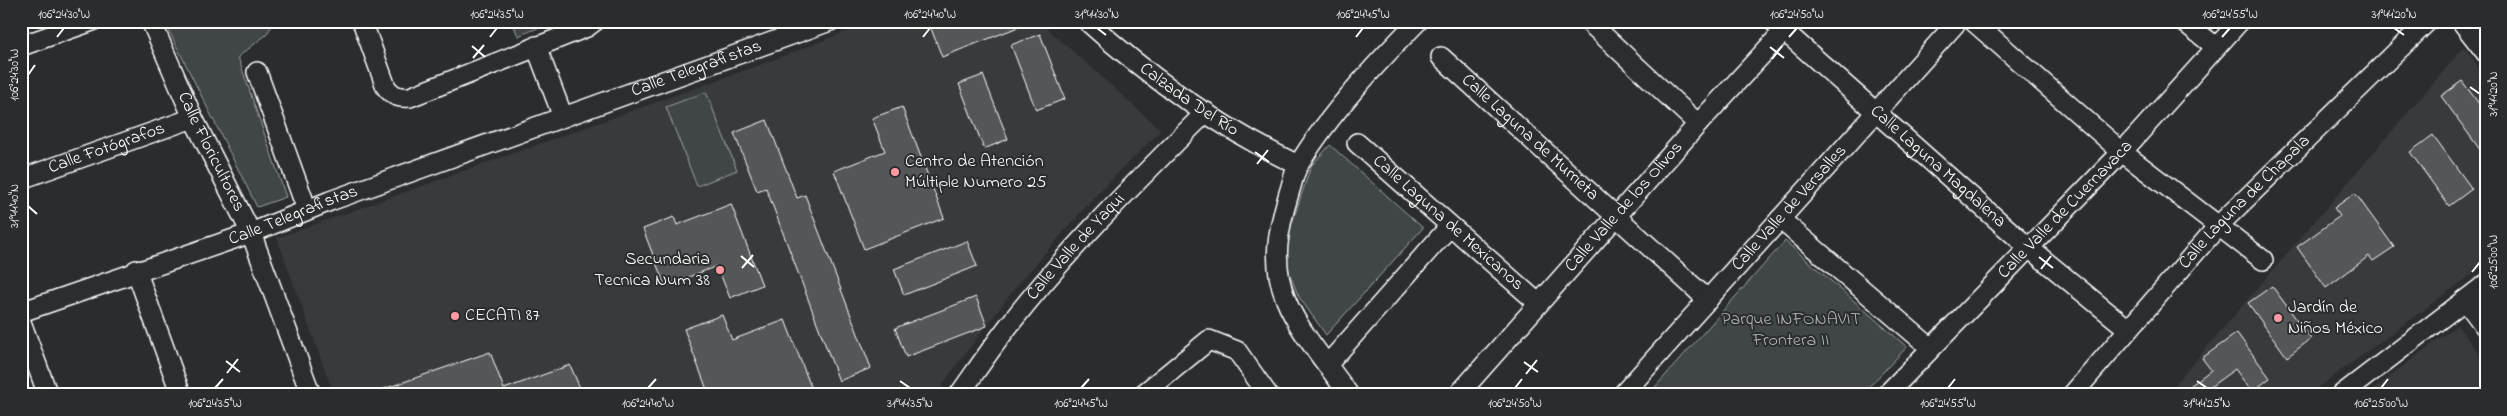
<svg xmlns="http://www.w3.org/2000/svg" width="2507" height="416" viewBox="0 0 2507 416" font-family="'Indie Flower',sans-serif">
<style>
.built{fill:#373a3b}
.green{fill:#414445;stroke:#a0a2a2}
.building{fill:#555758;stroke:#fff}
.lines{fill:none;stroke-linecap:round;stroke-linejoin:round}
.minor-casing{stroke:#fff;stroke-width:22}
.minor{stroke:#2a2d2e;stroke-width:19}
.ticks{fill:none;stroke:#fff;stroke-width:2}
.poi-dot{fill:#ff9aa2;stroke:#2a2d2e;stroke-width:2}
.labels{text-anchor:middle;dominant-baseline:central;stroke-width:4;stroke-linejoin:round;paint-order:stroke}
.street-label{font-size:18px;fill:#fff;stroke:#2a2d2e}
.poi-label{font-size:18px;fill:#fff;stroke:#2a2d2e;text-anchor:start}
.park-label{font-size:18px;fill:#b3b4b5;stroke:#2a2d2e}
.neatline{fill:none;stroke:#fff;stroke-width:2}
.ticks-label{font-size:12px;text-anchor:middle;fill:#fff}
</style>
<rect width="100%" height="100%" fill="#2a2d2e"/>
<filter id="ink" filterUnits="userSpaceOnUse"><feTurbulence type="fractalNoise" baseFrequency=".02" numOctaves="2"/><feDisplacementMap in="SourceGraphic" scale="10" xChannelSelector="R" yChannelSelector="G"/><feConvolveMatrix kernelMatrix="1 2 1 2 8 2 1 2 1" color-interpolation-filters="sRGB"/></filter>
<g filter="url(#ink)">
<path class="built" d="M873,21H1039L1161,130L1099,192L1019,283L950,374L937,395H334L277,238L771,61Z
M2464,47L2486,77V264L2308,395H2166Z
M2457,325L2486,363V395H2366Z"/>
<path class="green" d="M164,21H275L266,35L238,57L286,197L257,207Z
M512,21H555L518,36Z
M706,92L737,170L697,186L666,107Z
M1330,145L1423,228L1326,335L1299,297L1285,263L1290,229L1311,166Z
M1785,241L1907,347L1861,395H1648Z"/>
<path class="building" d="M942,21H1031V22L942,57L930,26Z
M1040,34L1065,99L1036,110L1011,45Z
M983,75L1008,139L984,149L959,84Z
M2462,81L2486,113V158L2441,96Z
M902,107L944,218L864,249L834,171L885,151L872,118Z
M767,120L797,198L805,195L871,368L839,381L766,188L757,191L734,133Z
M2433,135L2472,189L2449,206L2410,152Z
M2355,193L2394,247L2373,261L2369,256L2326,288L2297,247L2340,216L2334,208Z
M731,204L762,285L730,298L717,266L665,286L643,229L674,217L677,225Z
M967,241L977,266L904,295L894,269Z
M2272,286L2311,339L2287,357L2248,303Z
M976,297L987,326L906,357L895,328Z
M722,315L732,340L785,320L814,395H709L684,329Z
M2237,333L2270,378L2252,392L2235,369L2210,387L2215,395H2178L2211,370L2202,358Z
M490,352L504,389L570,365L583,395H373L372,393Z"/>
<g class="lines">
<g class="minor-casing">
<g id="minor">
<path id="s1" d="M151,21L193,118L251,233L311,395"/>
<path d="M362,21L386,87C393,96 398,98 410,97L587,27L595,21"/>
<path id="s2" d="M1087,21C1150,78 1222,129 1298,165"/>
<path d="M1588,21L1698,124"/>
<path id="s3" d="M1773,21L2029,248L2128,329"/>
<path d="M1973,21L2122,152L2263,260"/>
<path d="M2183,21L2216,47"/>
<path d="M2461,21L2486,53"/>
<path d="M21,46L92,21"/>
<path d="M536,46L563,117"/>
<path id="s4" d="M1441,57L1708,300"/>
<path d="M257,72L307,210"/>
<path id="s5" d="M1357,143L1538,303"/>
<path id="s6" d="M21,179L193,118"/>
<path d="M1780,219L1931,348"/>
<path d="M136,270L181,395"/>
<path d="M2465,300L2486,328"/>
<path id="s7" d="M21,312L251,233L330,201L830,21"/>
<path d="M21,322L48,395"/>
<path d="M1328,364L1450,226"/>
<path id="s8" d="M959,395C976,371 992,347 1010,324C1069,248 1138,180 1206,112"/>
<path d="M1142,395L1209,340L1237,351L1268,395"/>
<path d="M1349,395C1328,364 1300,334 1286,300C1271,263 1278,229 1289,193C1292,184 1294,172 1299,164C1330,113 1376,64 1418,21"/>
<path id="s9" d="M1458,395L1698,124L1793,21"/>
<path id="s10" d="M1622,395L1958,21"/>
<path id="s11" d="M1886,395L2122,152L2240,21"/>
<path id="s12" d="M2072,395L2218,226L2428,21"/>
<path d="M2341,395L2486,284"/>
</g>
</g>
<use href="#minor" class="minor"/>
</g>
</g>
<path class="ticks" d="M1097,28L1106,35M2394,28L2404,35M57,37L64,28M490,37L497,28M923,37L930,28M1356,37L1363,28M1789,37L1797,28M2222,37L2230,28M472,46L485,57M1770,47L1784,58M473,58L484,45M1772,59L1782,46M28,75L35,65M2470,87L2480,94M1255,152L1269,162M1257,164L1268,150M28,206L37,214M741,256L754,267M2039,257L2053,268M742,268L753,255M2041,269L2051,256M2472,272L2480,262M226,361L240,372M1524,362L1538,372M227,373L238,359M1526,374L1537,360M900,381L910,388M2197,381L2207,388M215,388L223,379M648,388L656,379M1081,388L1089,379M1515,388L1522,379M1948,388L1955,379M2381,388L2388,379"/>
<g class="poi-dot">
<circle cx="895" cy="172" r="5"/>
<circle cx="720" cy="270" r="5"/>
<circle cx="455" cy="316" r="5"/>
<circle cx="2278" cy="318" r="5"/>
</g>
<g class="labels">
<g class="street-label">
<text stroke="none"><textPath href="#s7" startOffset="718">Calle Telegrafistas</textPath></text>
<text stroke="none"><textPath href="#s2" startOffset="129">Calzada Del Río</textPath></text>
<text stroke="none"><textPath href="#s4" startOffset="120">Calle Laguna de Murrieta</textPath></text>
<text stroke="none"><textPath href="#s6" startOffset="91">Calle Fotógrafos</textPath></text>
<text stroke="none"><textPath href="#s1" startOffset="144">Calle Floricultores</textPath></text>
<text stroke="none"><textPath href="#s3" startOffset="220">Calle Laguna Magdalena</textPath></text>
<text stroke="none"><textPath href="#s12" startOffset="259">Calle Laguna de Chapala</textPath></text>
<text stroke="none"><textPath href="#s9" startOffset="251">Calle Valle de los Olivos</textPath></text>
<text stroke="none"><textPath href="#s10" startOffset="251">Calle Valle de Versalles</textPath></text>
<text stroke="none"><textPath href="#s11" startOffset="258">Calle Valle de Cuernavaca</textPath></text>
<text stroke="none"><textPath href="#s7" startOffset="289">Calle Telegrafistas</textPath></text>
<text stroke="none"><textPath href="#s5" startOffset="121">Calle Laguna de Mexicanos</textPath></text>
<text stroke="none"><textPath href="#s8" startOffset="189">Calle Valle de Yaqui</textPath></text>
</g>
<g class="poi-label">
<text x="905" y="162">Centro de Atención<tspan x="905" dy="21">Múltiple Numero 25</tspan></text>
<text x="710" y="260" text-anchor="end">Secundaria<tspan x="710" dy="21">Tecnica Num 38</tspan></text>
<text x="2288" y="308">Jardín de<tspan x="2288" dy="21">Niños México</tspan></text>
<text x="465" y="316">CECATI 87</text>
</g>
<g class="park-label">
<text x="1791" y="320">Parque INFONAVIT<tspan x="1791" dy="21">Frontera II</tspan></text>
</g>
</g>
<rect width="2507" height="416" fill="none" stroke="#2a2d2e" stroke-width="55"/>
<rect x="28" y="28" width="2452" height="360" class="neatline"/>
<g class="ticks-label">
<text x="64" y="18">106°24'30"W</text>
<text x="497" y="18">106°24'35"W</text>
<text x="930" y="18">106°24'40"W</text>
<text x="1097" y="18">31°44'30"N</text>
<text x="1363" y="18">106°24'45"W</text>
<text x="1797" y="18">106°24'50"W</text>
<text x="2230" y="18">106°24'55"W</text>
<text x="2394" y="18">31°44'20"N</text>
<text transform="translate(14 75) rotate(-90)" y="4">106°24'30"W</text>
<text transform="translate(2493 94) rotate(-90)" y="4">31°44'20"N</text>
<text transform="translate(14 206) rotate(-90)" y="4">31°44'40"N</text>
<text transform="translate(2493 262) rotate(-90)" y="4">106°25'00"W</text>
<text x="215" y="407">106°24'35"W</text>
<text x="648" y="407">106°24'40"W</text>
<text x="910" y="407">31°44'35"N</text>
<text x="1081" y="407">106°24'45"W</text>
<text x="1515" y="407">106°24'50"W</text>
<text x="1948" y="407">106°24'55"W</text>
<text x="2207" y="407">31°44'25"N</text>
<text x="2381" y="407">106°25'00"W</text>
</g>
</svg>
